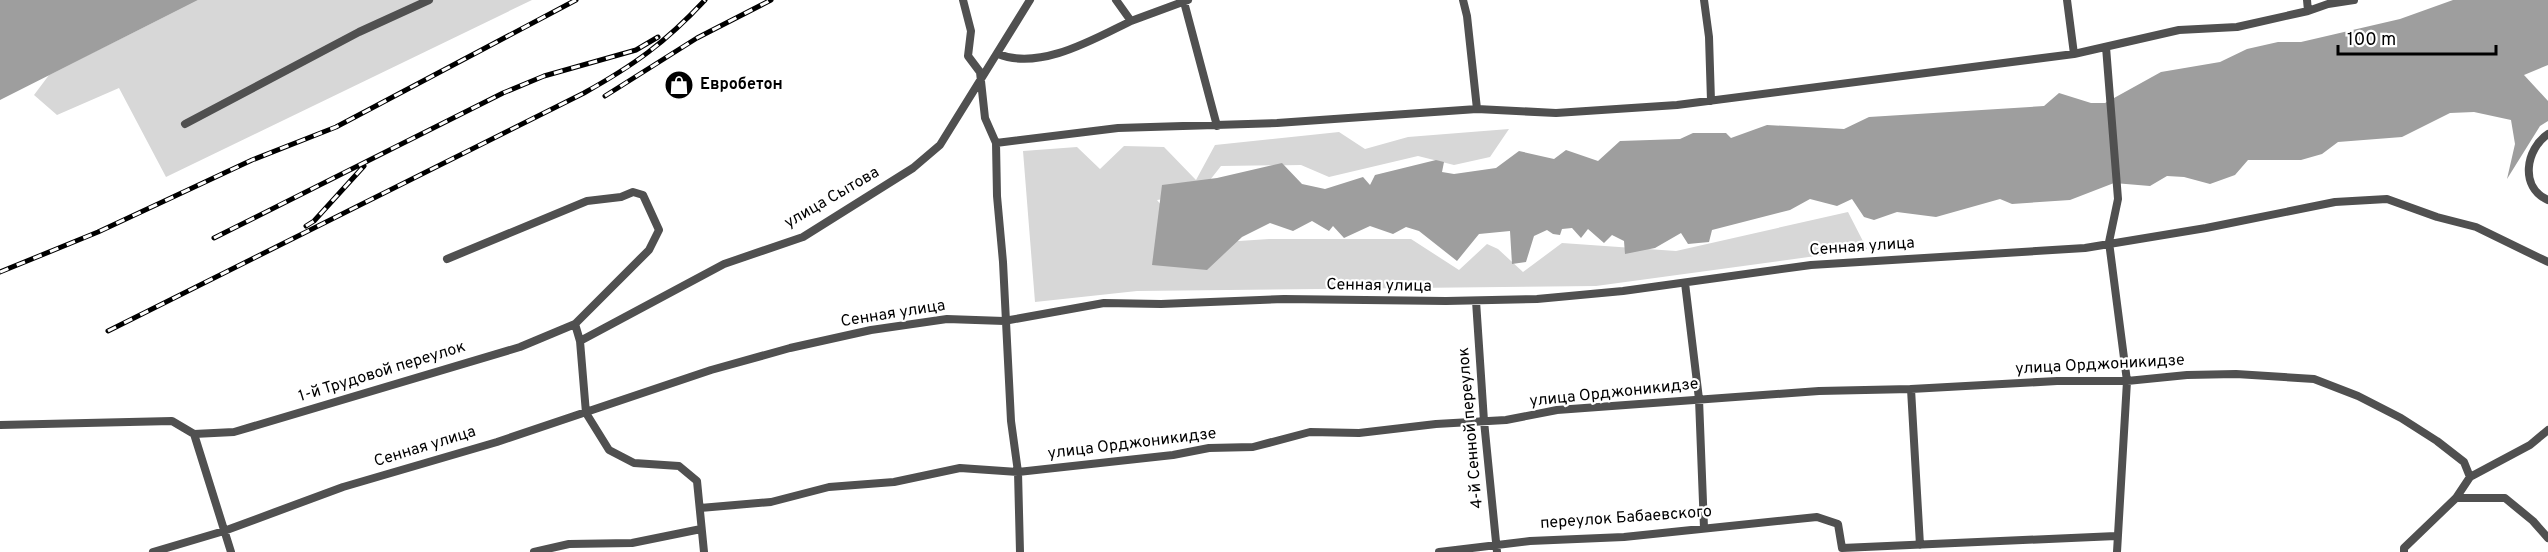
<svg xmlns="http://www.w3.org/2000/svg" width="2548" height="552" viewBox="0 0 2548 552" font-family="Overpass,sans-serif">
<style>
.green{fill:#d7d7d7}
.water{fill:#9e9e9e}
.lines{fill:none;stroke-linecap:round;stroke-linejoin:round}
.minor{stroke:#505050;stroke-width:8}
.rail-casing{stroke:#000;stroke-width:5}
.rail{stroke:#fff;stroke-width:3;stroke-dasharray:9;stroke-linecap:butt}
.labels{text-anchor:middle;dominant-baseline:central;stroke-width:4.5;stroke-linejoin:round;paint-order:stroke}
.poi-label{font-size:16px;font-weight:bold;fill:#000;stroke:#fff;text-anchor:start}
.street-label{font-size:16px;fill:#000;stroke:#fff}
</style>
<rect width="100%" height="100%" fill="#fff"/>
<path class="green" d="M198,0H532L166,177L119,88L57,115L34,95L49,75Z
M1509,129L1490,157L1454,165L1418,156L1329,177L1301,165L1221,166L1199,194L1157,200L1194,244L1269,239H1411L1459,270L1487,244L1498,249L1523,272L1562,243L1676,251L1848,212L1867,249L1596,286L1137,291L1035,302L1023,151L1077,147L1100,169L1124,146L1164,147L1196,180L1215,145L1339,132L1365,149L1408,137Z"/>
<path class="water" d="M0,0H198L0,100Z
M2453,0H2548V65L2524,75L2548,101V121L2540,126L2507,179L2515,144L2511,120L2474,112L2450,113L2402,137L2338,142L2322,154L2301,160H2248L2235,175L2210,184L2184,177L2167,176L2150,186L2114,183L2070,200L2012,204L2000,199L1936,217L1897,212L1874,220L1864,217L1852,199L1837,206L1810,199L1790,210L1712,230L1709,242L1688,244L1681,233L1655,248L1625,254L1624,241L1612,235L1604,243L1588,229L1581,238L1572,228L1562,229L1560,235L1553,234L1547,230L1534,236L1526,262L1512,264L1510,231L1479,234L1457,261L1419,231L1406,227L1393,234L1370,226L1344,238L1333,226L1329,231L1312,221L1293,231L1270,223L1242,237L1207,270L1152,265L1162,185L1217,178L1282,163L1302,184L1325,189L1363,177L1370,185L1375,175L1436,160L1444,162L1442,172L1454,174L1496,168L1519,151L1554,159L1566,150L1598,161L1620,141L1680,139L1693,133H1726L1731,138L1767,125L1844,129L1869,117L2044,106L2059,93L2091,103H2105L2161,72L2220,62L2247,49L2278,42H2301L2400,19Z"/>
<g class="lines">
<path class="minor" d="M963,0L971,31L968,56L980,72L985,118L996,143L997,196L1003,262L1011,421L1018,472L1020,552
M1116,0L1131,21L1188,0
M1463,0L1467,16L1477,109
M1704,0L1709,37L1711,101
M2067,0L2074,54
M2307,0L2308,11
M1184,2L1217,126
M2106,47L2118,199L2109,242L2127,381L2117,552
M998,54C1040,71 1094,39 1131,21
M185,124L359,32L429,0
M2548,134C2526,149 2519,187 2548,200
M996,143L1118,128L1277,123L1477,109L1556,113L1677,105L2074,54L2179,30L2237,27L2308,11L2328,4L2354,0
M447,259L587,201L621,197L633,192L643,195L659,230L649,250L575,324L580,341L586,413L609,450L634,463L679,466L697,481L704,552
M1685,283L1699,399L1704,528
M1476,301L1484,421L1497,552
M580,341L724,264L803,237L913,168L940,145L1030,0
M1911,389L1920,545
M0,425L172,421L194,434
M194,434L234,432L520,347L575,324
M194,434L231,552
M2456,498H2505L2533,521L2548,538
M700,508L771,502L829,487L894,482L960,468L1018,472L1173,455L1209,448L1253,447L1310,432L1359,433L1436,424L1506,420L1557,410L1819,391L1911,389L2057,381H2127L2187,375L2236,374L2314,379L2358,396L2401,418L2437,441L2464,462L2470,477
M153,552L224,531L343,487L497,442L711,370L790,348L871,330L947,319L1004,321L1104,303L1161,304L1284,299L1446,301L1537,299L1623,291L1811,265L2085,248L2206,228L2335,202L2387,199L2437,217L2476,227L2548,262
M534,552L569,544L632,543L701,529
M1439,552L1530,541L1624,537L1817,517L1838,524L1842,548L2116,536
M2404,552V548L2456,498L2470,477L2530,445L2548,430"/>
<g class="rail-casing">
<path id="rail" d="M605,96L697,38L771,0
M306,226L314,221L364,166
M214,238L503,93L544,76L636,50L658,37
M0,272L98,232L252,160L336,127L576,0
M108,331L584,93C634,65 665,43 705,0"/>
</g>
<use href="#rail" class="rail"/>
</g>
<defs>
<g id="shop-disc" transform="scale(1.5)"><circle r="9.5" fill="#000" stroke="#fff"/><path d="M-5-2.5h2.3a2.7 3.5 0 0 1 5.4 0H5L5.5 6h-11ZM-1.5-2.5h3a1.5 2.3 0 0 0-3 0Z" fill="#fff"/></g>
</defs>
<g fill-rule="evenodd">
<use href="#shop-disc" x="679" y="85"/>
</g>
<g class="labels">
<g class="poi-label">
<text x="700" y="85">Евробетон</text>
</g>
<g class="street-label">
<text transform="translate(832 198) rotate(-30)">улица Сытова</text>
<text transform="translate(1862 247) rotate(-4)">Сенная улица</text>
<text transform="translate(1379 286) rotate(1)">Сенная улица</text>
<text transform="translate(893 314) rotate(-9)">Сенная улица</text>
<text transform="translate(2100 365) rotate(-3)">улица Орджоникидзе</text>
<text transform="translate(382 372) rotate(-17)">1-й Трудовой переулок</text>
<text transform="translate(1614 393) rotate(-6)">улица Орджоникидзе</text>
<text transform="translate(1471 428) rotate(-95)">4-й Сенной переулок</text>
<text transform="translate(1132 444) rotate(-7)">улица Орджоникидзе</text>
<text transform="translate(425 447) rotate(-17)">Сенная улица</text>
<text transform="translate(1626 518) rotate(-4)">переулок Бабаевского</text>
</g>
</g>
<path d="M2338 45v9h158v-9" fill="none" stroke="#000000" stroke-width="3"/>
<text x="2347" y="45" font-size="18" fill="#000000" stroke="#ffffff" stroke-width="4.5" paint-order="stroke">100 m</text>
</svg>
